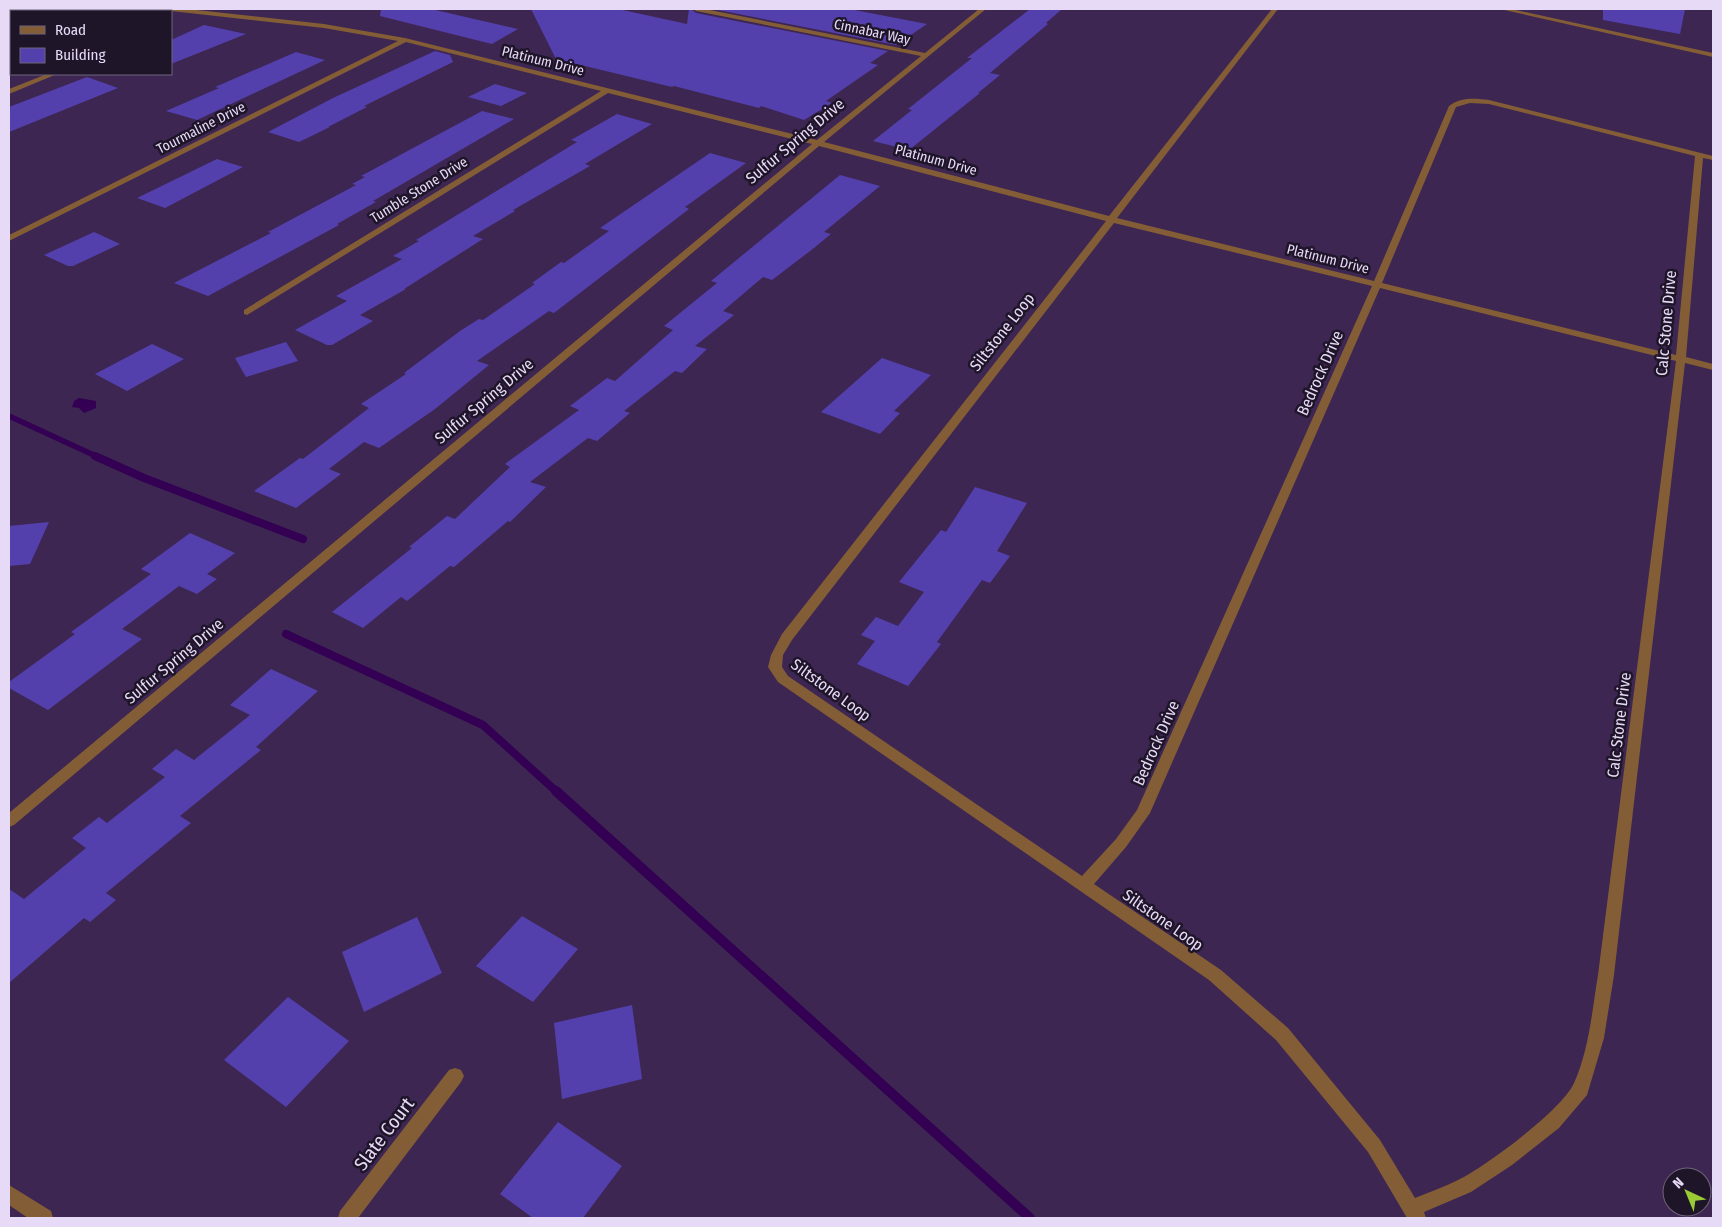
<svg xmlns="http://www.w3.org/2000/svg" width="1722" height="1227" viewBox="0 0 1722 1227" font-family="'Fira Sans Condensed',sans-serif">
<style>
.water{fill:#330053}
.lines{fill:none;stroke-linecap:round;stroke-linejoin:round}
.stream-far2{stroke:#330053;stroke-width:5.5}
.stream-far1{stroke:#330053;stroke-width:8}
.stream{stroke:#330053;stroke-width:10}
.building{fill:#5440ad}
.minor{fill:#835d35;fill-rule:evenodd}
.labels{text-anchor:middle;dominant-baseline:central;stroke-width:5;stroke-linejoin:round;paint-order:stroke}
.far-street-label{font-size:14px;fill:#e7daf6;stroke:#1f1529}
.street-label{font-size:16px;fill:#e7daf6;stroke:#1f1529}
.near-street-label{font-size:19px;fill:#e7daf6;stroke:#1f1529}
</style>
<rect width="100%" height="100%" fill="#3d2652"/>
<path class="water" d="M79,398L96,401V408L84,413L79,408L72,407L74,401Z"/>
<g class="lines">
<path class="stream-far2" d="M9,416L98,457"/>
<path class="stream-far1" d="M95,456L144,478L303,539
M286,634L483,725L557,792"/>
<path class="stream" d="M556,791L1030,1218"/>
</g>
<path class="building" d="M381,9H431L518,29L492,44L380,16Z
M531,9H618L687,24L689,9H691L696,13L888,51L870,63L878,65L826,101L832,103L804,120L761,106L759,108L674,86L672,87L556,59Z
M713,9H849L927,24L896,45Z
M1030,9H1062L1046,23L1048,24L990,73L1000,75L978,93H980L909,150L873,141L912,110L908,109L972,58H967Z
M1603,9H1685L1680,34L1603,20Z
M204,25L246,34L171,64V40Z
M435,51L450,55L453,62L364,106L367,107L328,127H330L299,142L268,132L333,98Z
M296,52L325,60L197,120L166,111L219,88L215,87Z
M87,77L118,88L9,132V107Z
M495,84L527,93L501,106L468,97Z
M482,111L514,119L373,201L376,202L337,224L339,225L208,296L174,283L271,233L268,232L356,185L352,184L365,177L361,176Z
M617,114L652,124L585,164L590,166L513,210L515,211L473,236L483,239L404,289H406L360,315L373,321L332,345H327L295,330L347,301L336,296L402,259L393,256L419,241L416,240L577,142L571,140Z
M710,153L746,163L685,207L689,209L554,313L549,311L477,361L489,365L435,409L379,448L364,442L329,469L341,474L296,508L254,491L300,458L303,459L369,408L361,404L406,374L404,373L460,331L479,319L483,320L535,284L532,283L561,262L564,263L609,231L600,228Z
M217,159L243,167L165,208L137,198Z
M840,175L880,186L824,232L831,234L814,248L772,280L763,277L723,311L734,315L695,346L707,349L682,373L675,371L624,411L630,413L597,441L588,438L530,482L546,487L510,522L508,521L454,567L450,566L407,601L401,597L363,628L332,612L412,548L409,547L447,516L455,519L510,467L505,464L579,410L570,406L607,378L615,381L673,330L664,326L717,283L711,281Z
M94,232L120,244L73,266H68L44,255Z
M286,342L298,361L246,377L235,358Z
M152,344L184,359L127,391L95,374Z
M882,358L931,375L894,411L900,413L880,434L821,412Z
M975,487L1027,503L997,551L1010,556L990,583L982,580L937,642L941,644L908,686L857,664L875,641L861,635L876,617L898,626L924,592L899,582L941,530L946,532Z
M49,522L30,564L9,566V526Z
M190,533L235,553L207,574L217,579L197,594L179,586L122,629L142,639L48,710L9,688V682L75,634L71,632L151,574L141,569Z
M271,669L318,691L256,747L261,750L180,816L191,823L106,893L116,900L90,922L84,918L9,983V889L24,899L86,848L72,838L99,817L107,823L165,777L152,769L176,749L194,760L250,715L230,705Z
M522,916L578,949L533,1002L476,966Z
M417,917L442,973L364,1012L342,952Z
M288,997L349,1041L286,1107L224,1060Z
M632,1005L642,1079L562,1099L554,1023Z
M558,1122L622,1166L583,1218H533L500,1194Z"/>
<g class="lines">
<path class="minor" d="M143,9H188L324,24L405,38L817,140L921,56L696,11L693,9H705L925,53L979,9H986L824,142L1109,216L1272,9H1278L1117,218L1374,281L1449,106C1460,97 1476,98 1489,100L1713,156V160L1703,158L1686,357L1713,364V370L1685,363L1614,975L1604,1038L1587,1095L1559,1128L1512,1165L1471,1192L1424,1212L1426,1218H1407L1368,1152L1276,1040L1209,980L778,682L768,667L771,655L782,634L1106,221L819,146L14,825L9,827V813L812,144L608,93L247,315L244,314V310L601,91L406,42L9,241V235L398,41L324,28L171,11H146ZM1470,103L1489,104L1695,156L1676,355L1382,283L1456,107ZM1114,223L1372,286L1137,810L1116,839L1082,876L788,676L782,667L783,655L792,640ZM1380,288L1676,361L1598,975C1592,1011 1589,1050 1574,1083C1562,1110 1485,1167 1458,1180C1444,1187 1429,1192 1415,1198L1380,1140L1288,1028L1221,970L1094,884L1126,847L1150,813Z
M1500,9H1511L1713,53V57Z
M47,74H57L9,94V89Z
M455,1068L461,1070L464,1076L461,1082L358,1218H338L340,1211L449,1070Z
M9,1185L51,1211L53,1218H28L9,1205Z"/>
</g>
<g class="labels">
<g class="far-street-label">
<text transform="translate(872 32) rotate(12)">Cinnabar Way</text>
<text transform="translate(543 61) rotate(14)">Platinum Drive</text>
<text transform="translate(201 128) rotate(-27)">Tourmaline Drive</text>
<text transform="translate(936 160) rotate(15)">Platinum Drive</text>
<text transform="translate(419 190) rotate(-32)">Tumble Stone Drive</text>
<text transform="translate(1328 259) rotate(14)">Platinum Drive</text>
</g>
<g class="street-label">
<text transform="translate(795 141) rotate(-40)">Sulfur Spring Drive</text>
<text transform="translate(1666 323) rotate(-85)">Calc Stone Drive</text>
<text transform="translate(1002 332) rotate(-52)">Siltstone Loop</text>
<text transform="translate(1320 373) rotate(-66)">Bedrock Drive</text>
<text transform="translate(484 401) rotate(-40)">Sulfur Spring Drive</text>
<text transform="translate(174 661) rotate(-40)">Sulfur Spring Drive</text>
<text transform="translate(831 690) rotate(36)">Siltstone Loop</text>
<text transform="translate(1619 725) rotate(-83)">Calc Stone Drive</text>
<text transform="translate(1156 743) rotate(-66)">Bedrock Drive</text>
<text transform="translate(1163 920) rotate(35)">Siltstone Loop</text>
</g>
<g class="near-street-label">
<text transform="translate(384 1134) rotate(-53)">Slate Court</text>
</g>
</g>
<rect width="1722" height="1227" fill="none" stroke="#e7daf6" stroke-width="20"/>
<rect x="10" y="10" width="162" height="65" fill="#1f1529" stroke="#6f647b"/>
<rect x="20" y="26" width="25" height="8" fill="#835d35" stroke="#6f647b"/>
<text x="55" y="35" font-size="15" fill="#e7daf6">Road</text>
<rect x="20" y="48" width="25" height="15" fill="#5440ad" stroke="#6f647b"/>
<text x="55" y="60" font-size="15" fill="#e7daf6">Building</text>
<g transform="translate(1687 1192) rotate(316)"><circle r="24" fill="#1f1529" stroke="#6f647b"/>
<path d="M0-4L9 19L0 12L-9 19Z" fill="#9acb35"/>
<text y="-8" font-size="14" font-weight="bold" text-anchor="middle" fill="#e7daf6">N</text>
</g>
</svg>
